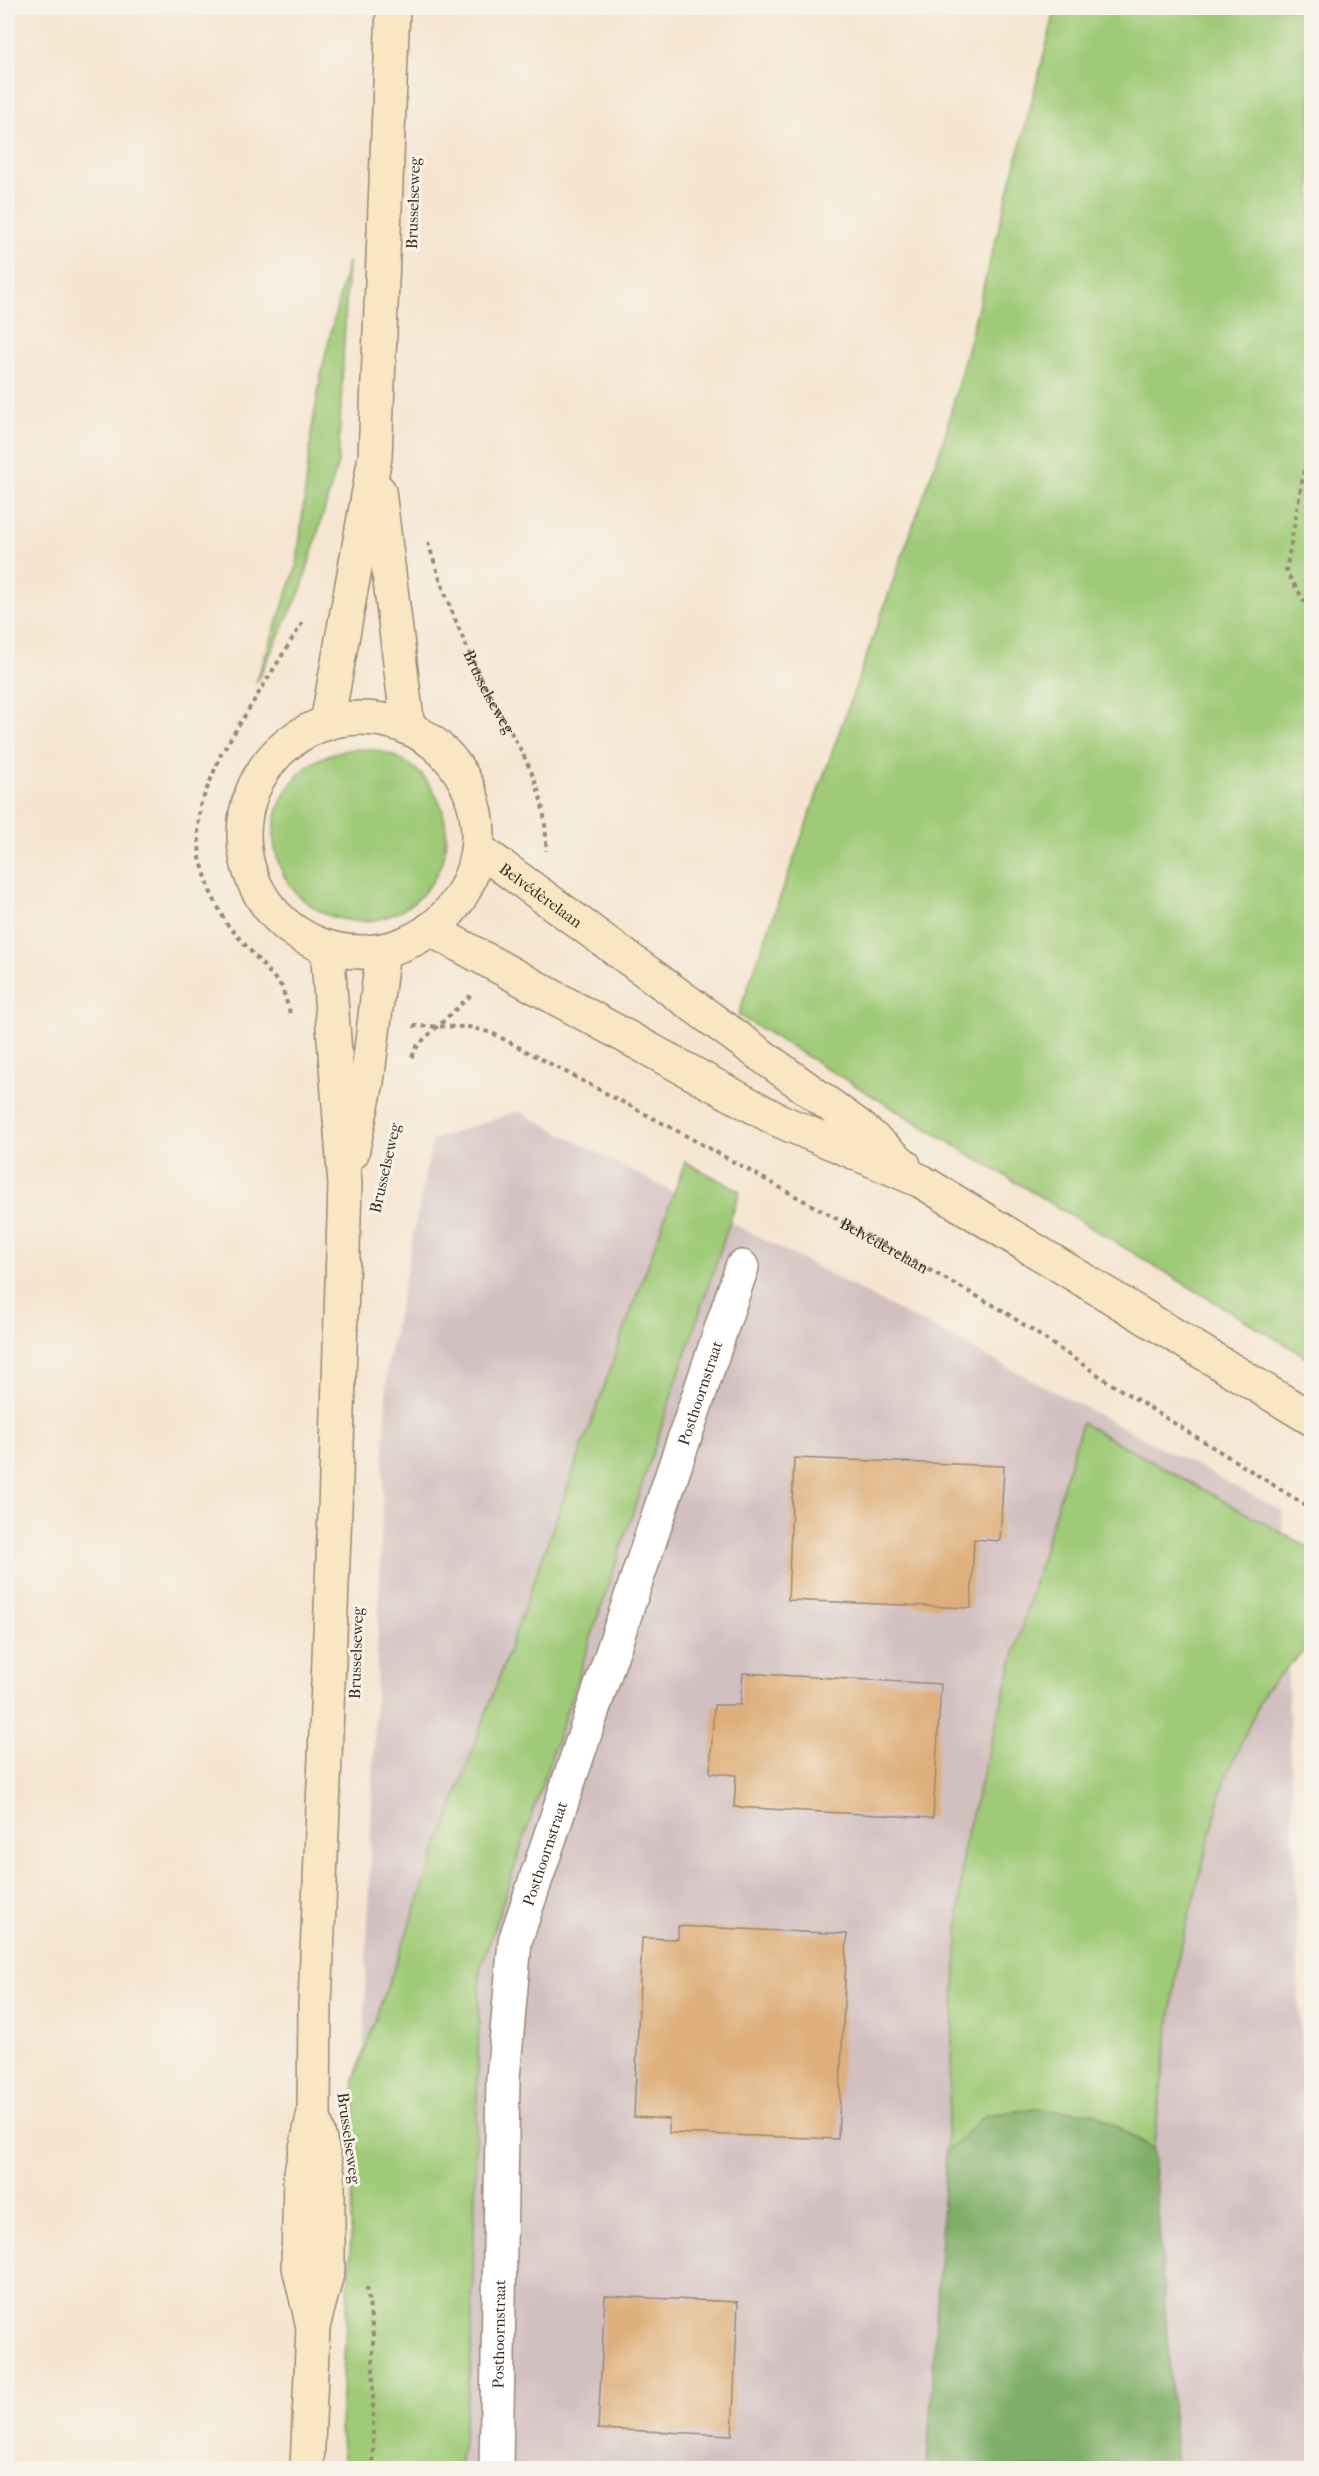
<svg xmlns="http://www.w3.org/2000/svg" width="1319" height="2476" viewBox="0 0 1319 2476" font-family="'IM FELL French Canon',serif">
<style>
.industrial{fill:#d2bfc0}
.green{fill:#9fca77;stroke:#6d7a4a;stroke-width:1.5}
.forest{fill:#7fae68;stroke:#5d6c43;stroke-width:1.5}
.building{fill:#deaf7a}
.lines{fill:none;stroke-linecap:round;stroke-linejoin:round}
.street-casing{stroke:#988877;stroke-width:36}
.secondary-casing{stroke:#988877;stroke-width:36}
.path{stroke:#988877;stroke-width:4;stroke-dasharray:4.5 4.5;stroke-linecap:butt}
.street{stroke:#fff;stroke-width:33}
.secondary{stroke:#f9e7c3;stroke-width:33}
.labels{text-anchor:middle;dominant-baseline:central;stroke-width:6;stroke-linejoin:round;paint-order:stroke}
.street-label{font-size:16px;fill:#3b2a1e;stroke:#f7f3e8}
</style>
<rect width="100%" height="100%" fill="#f7f3e8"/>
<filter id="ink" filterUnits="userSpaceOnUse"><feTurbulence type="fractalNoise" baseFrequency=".0167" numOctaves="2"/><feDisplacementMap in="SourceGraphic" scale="12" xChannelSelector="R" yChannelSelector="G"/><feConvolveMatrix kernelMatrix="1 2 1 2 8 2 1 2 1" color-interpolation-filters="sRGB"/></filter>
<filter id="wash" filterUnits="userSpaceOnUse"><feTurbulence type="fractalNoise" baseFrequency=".008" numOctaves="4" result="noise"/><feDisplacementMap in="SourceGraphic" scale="24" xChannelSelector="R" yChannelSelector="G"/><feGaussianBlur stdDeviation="1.35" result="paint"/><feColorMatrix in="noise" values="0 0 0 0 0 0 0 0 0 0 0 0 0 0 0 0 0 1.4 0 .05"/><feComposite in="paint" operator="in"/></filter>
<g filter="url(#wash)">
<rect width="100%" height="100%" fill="#f5e5d0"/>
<path class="industrial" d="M518,1111L1282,1511L1311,2340V2468H349L387,1368L432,1140Z"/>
<path class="green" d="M1056,8H1311V1360L738,1015L943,442Z
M348,261L338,463L301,590L256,683L297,565L312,428L323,365Z
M274 835a86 86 0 1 1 172 0a86 86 0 1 1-172 0Z
M685,1162L740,1191L480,1970L471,2359L460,2468H347L343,2461L340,2427L351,2237L354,2079Z
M1082,1423L1311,1549V1643L1265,1690L1225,1779L1179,1954L1153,2149L1094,2113L946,2152L963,1848L1030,1596Z"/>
<path class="forest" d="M1034,2109L1094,2113L1153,2149L1177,2468H927L946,2152L985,2115Z"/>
<g id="blocks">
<path class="building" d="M794,1458L1004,1466L1000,1541L974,1539L971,1608L788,1600Z
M743,1673L941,1684L933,1818L734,1807L736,1775L710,1773L714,1705H740Z
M678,1926L847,1934L838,2139L669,2133V2119L634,2117L642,1938L678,1939Z
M605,2296L738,2302L732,2435L598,2429Z"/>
</g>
</g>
<g filter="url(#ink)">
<use href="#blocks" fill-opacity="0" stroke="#988877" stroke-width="1.5"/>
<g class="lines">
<g class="street-casing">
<g id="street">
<path id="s3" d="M496,2468L503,2078L515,1941L742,1267"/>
</g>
</g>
<g class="secondary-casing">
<g id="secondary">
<path d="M379,491L408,728"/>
<circle cx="361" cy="835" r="117"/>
<path d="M327,723L375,457L393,8"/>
<path id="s4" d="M478,849L860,1127L904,1165"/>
<path d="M430,929L778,1120L921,1181L1312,1419"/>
<path d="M352,1153L367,1082L383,950"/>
<path d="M313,2327L298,2263L300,2176L314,2112L315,2005L335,1510L345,1185L327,947"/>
<path d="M307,2468L313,2327L328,2270V2174L315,2120"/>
</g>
</g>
<g class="path">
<path d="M1312,426L1286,571L1312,614"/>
<path id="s1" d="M428,542C442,589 460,634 481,678C512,742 548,775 546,851"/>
<path d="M290,1013L282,987L226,923L210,891L200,858L198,828L200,806L221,754L304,620"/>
<path id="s2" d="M413,1026L469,1027L492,1033L683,1134L1002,1310L1113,1385L1312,1509"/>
<path d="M412,1057L418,1045L471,995"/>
<path d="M367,2287L373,2335V2468"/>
</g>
<use href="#street" class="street"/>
<use href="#secondary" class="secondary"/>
</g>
</g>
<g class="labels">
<g class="street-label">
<text transform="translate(413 203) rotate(-88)">Brusselseweg</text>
<text stroke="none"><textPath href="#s1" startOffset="162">Brusselseweg</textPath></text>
<text stroke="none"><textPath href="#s4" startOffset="78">Belvédèrelaan</textPath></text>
<text transform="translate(385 1168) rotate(-77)">Brusselseweg</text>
<text stroke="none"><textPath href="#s2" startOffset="526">Belvédèrelaan</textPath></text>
<text stroke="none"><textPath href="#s3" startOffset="1106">Posthoornstraat</textPath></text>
<text transform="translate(356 1653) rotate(-88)">Brusselseweg</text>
<text stroke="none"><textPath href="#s3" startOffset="620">Posthoornstraat</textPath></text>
<text transform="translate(349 2138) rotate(82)">Brusselseweg</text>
<text stroke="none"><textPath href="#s3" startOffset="134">Posthoornstraat</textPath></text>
</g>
</g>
<rect width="1319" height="2476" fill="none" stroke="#f7f3e8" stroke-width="30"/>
</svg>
